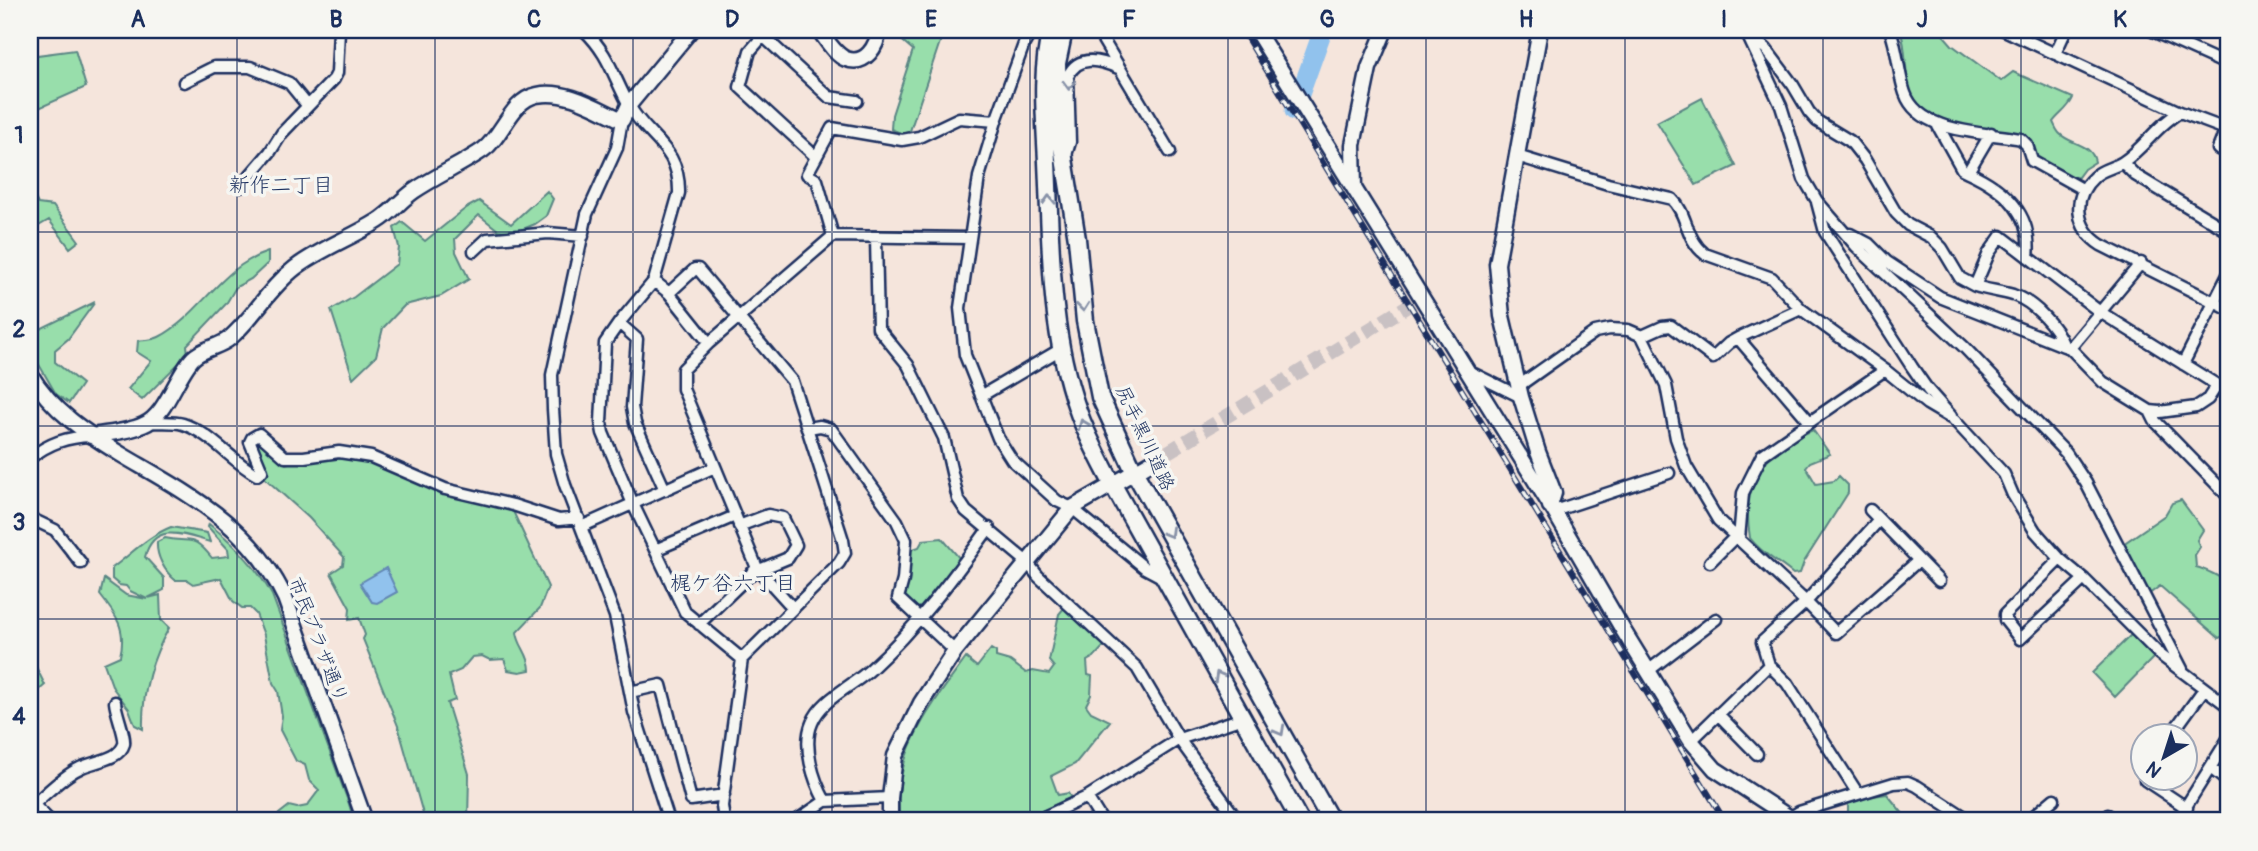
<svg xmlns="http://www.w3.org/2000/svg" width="2258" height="851" viewBox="0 0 2258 851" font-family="Pangolin,'Klee One',sans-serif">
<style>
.green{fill:#98deab;stroke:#5a8684;stroke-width:2}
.water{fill:#91c2ed;stroke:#6287b4;stroke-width:2}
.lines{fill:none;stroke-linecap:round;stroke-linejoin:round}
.river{stroke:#91c2ed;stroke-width:19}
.secondary-tunnel{stroke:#c9c1c3;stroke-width:14;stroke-dasharray:14 7;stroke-linecap:butt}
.street-casing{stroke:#1b2f5e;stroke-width:15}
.secondary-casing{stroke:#1b2f5e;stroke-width:19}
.primary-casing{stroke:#1b2f5e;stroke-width:21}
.street{stroke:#f6f6f2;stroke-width:10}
.secondary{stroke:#f6f6f2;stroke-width:14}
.primary{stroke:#f6f6f2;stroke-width:16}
.rail-casing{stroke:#1b2f5e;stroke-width:6}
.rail{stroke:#f6f6f2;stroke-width:3.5;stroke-dasharray:10;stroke-linecap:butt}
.oneway{stroke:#8892a8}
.grid{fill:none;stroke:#1b2f5e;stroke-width:2;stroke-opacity:0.55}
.labels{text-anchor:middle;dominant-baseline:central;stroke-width:7;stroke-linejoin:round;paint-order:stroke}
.street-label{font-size:19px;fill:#1b2f5e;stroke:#f6f6f2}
.neighbourhood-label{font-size:21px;fill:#1b2f5e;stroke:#f6f6f2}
.neatline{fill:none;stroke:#1b2f5e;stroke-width:2.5}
.grid-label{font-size:23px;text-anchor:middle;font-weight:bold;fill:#1b2f5e}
</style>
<rect width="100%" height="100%" fill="#f5e5dc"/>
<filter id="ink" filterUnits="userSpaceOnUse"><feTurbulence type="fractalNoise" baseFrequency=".0143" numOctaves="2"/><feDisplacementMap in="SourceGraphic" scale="14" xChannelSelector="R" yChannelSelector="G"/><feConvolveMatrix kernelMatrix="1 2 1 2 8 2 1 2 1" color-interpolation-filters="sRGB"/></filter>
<g filter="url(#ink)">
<path class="green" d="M897,30H944L910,131L903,134L891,129L892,115L913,50L899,38Z
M1899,30H1939L1952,45L2001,81L2013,72L2073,98C2069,108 2059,114 2053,122C2055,126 2056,130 2059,133C2070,145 2092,143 2095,162L2084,169L2078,177L2073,178L2038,159L2025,137C1994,127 1941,131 1917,107C1912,101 1909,90 1908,82C1905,69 1906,39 1899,30Z
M75,50L86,87L30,112V56Z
M1702,98L1736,166L1696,185L1657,122Z
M30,189L38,204L53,206L79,241L70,248L49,220L30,231Z
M547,191L553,199L546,216L535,224L516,232L498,230L479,215L455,239L456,252L469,279L441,296L405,305L383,328L376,356L353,378L331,310L354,297L397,264L399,247L394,228L402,222L425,241L466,208L479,201L511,224Z
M268,252V263L251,279L236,287L226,304L187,345L188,354L142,400L128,389L151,361L137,352L138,341C145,340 153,340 159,337C201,315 221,266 268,252Z
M95,302L68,339L55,350V362L82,384L69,403L56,394L30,349V337L40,329Z
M1813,430L1830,454L1810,462L1806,467L1816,484L1834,481L1839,476L1848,485V493L1804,562L1800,573L1793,574C1778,561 1763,555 1750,538C1741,484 1762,450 1813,430Z
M258,439L286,464L304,459H371L512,509L548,587L540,608L517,632C518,646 530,654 530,670L520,672L508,670L504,659L490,660L482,656L472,657L461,670L449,675L455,700L447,703L469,774L468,821H425L398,726L363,639L365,635L359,618L349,620L350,608L331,573L343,565L344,557L309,518L248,463Z
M2181,500L2203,530L2197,540L2200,547L2195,555L2196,567C2204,569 2224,578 2228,584V634L2219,638L2160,586L2148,595L2124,547L2126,542L2165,515L2172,503Z
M209,524C235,544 256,566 272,595L349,804L352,814L349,819L342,821H275L279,814L289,806L297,808L307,806L319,790L309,780L305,765L296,761L280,730L282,716L278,691L273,683L264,635L256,614L250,608H242L233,601L221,578L193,584L187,580H175C164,571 156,555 157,542L165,538C192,544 192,533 212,558L229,556L228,549L208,527Z
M171,527L207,533L210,542C185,535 154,521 145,557L164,578V590L148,598L160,595L161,620L169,628C151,659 142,694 143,729L135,725L129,709L113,688L104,663L120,656C127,629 116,615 100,595L104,579L126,595L147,599L130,591L126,586L119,585L112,579V568C131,554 148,536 171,527Z
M942,538L961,560L951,576L922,607L916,608L905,599L910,550L919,547L923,540Z
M1064,608L1105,645L1094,657L1087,661L1088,675L1092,676L1091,695L1086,705L1091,712L1110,721L1075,764L1051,776L1058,795L1068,793L1071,798L1020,821H900C891,755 929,709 966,658L977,667L991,649L996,652V657L1010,661L1026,673L1033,671L1049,674L1054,667L1049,661L1059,614Z
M2133,633L2155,656L2115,697L2092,673Z
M30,655L45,685L30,698Z
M1887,794L1909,821H1843L1848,811V803L1852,799Z"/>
<path class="water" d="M386,568L397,592L377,603L372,602L360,583Z"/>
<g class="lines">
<path class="river" d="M1294,111L1323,30"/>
<path class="secondary-tunnel" d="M1150,463L1416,301"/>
<g class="street-casing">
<path id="street" d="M584,30C609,54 613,76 629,105C647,139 680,146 679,193L654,281L619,323L605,343L601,422L603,433L633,504L685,612L742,659
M1032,30L1024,44L996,121L979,177L960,308L965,355L998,438L1012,460L1057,501L1072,508L1145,568L1162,577
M1097,30L1170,152
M1745,30L1781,106L1804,179L1817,201L1856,246L1964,347L2066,453L2086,483L2182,669
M1890,30C1898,50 1898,73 1905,93C1919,134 1985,132 2021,139L2027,145L2032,161L2084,190
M2004,30L2180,112L2228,130
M2150,30L2228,65
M1750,35L1766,49L1793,85L1809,112L1817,121L1850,141L1865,160L1896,213L1908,225L1931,237L1942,248L1960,278L1975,286
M2055,54L2066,30
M184,82L214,67H250L289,83L307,105
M2180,112C2157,125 2144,148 2123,162C2114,168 2102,169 2094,177C2071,198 2076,229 2101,245L2228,309
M622,120L617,148L587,214L552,375L553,409L556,454L565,485L615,616L634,712L669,821
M2228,124L2218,149L2228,153
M1938,126L1962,169L1968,172
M1991,133L1968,172C2005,189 2033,214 2028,257
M1066,155L1070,142L1068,76C1078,54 1100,60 1118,68
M1517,156L1608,184L1672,199C1688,214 1685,239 1705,254L1772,278L1801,309L1885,370L1927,404L1954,420L2004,474L2013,495L2035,531L2060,559L2084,579L2159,654L2228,706
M816,157L740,87L750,51L763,36L829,97L857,101
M2123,163L2135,175L2228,231
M240,187L270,152L282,133L334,79L337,73L339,30
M1817,202L1825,232L1912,367L1928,390L1951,416
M1850,234L1869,244L1887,262L1940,297L2064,346
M833,236L817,180L807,174L832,128L902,140L919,137L959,118L996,121
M2001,236L2100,312L2217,385L2208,399L2196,407L2160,412L2150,411L2103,382L2070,348L2064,346C2056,326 2034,302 2013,295C2000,291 1987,290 1975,286L1989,253Z
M876,238L878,328L908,365L944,438L958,499L966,511L1027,562L1038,576L1137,668L1179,739L1238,821
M474,251L487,239L548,233L583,236
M654,281L669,293L709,343
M669,293L695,269H698L792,381L843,540L845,553L839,563L742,659L722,806L724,821
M1801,309L1738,338L1810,422
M619,323L637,339L632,407L635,423L665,490
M1642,336L1662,327L1671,326L1713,358L1729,343L1738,338
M2070,348L2141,263
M2183,364L2228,275
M1468,371L1521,397
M1520,385L1595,332L1610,329L1628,330L1642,336L1666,385L1676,438L1686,466L1718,520L1806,602L1762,642L1769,665L1787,683L1858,794
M2217,385H2228
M981,396L1061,349
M2150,411L2155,421L2228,496
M149,422C160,423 173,421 183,424C211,433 231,461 257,475L262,471L250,442L252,438L259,434L285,457H304L339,452L371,457L445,489L513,505L559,520L579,518
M808,428L820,426L831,429L897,521L906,540L903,580L898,598L955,651
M30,458C49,443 67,437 91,436
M1870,510L1939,581
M1554,511L1669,473
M30,518L55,530L81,563
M1879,520L1806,602L1836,633L1918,561
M583,526L715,467
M739,526L768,515L783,518L796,545L788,558L759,570
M1739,539L1743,493L1762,455L1885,370
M655,550L735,516
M2060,559L2005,614V620L2020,639L2084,579
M1710,562L1736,536
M793,608L757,568L683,389V369L709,343L833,236L969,238
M699,624L757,568
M1648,671L1716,619
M630,692L661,685L691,800L724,795
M1718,714L1757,754
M2170,736L2204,689
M1691,741L1769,665
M2212,769L2228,782
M2146,778L2145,780L2187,808
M1087,797L1102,821
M30,801L50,821
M825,801C814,781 802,746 812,723C821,699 853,686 871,669C916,628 953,578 989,528
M35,803C48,792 62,777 78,769C91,761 119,761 124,744C126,736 116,714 115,702
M1790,818L1799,812L1894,783L1908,782L1917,786L1971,821
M796,821L825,801L890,798
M1035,821L1087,797L1179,739L1243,718
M2028,821L2054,799
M2103,821L2108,815
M2177,821L2228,739"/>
</g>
<g class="secondary-casing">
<path id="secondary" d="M819,30C826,39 835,55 846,59C866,66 877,46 879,30
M1256,30L1554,511L1623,630L1691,741L1715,769L1790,818L1787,821
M1540,30L1497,264L1502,316L1521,397L1538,452L1554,493L1550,506
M1354,188L1353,145L1369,68L1385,30
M30,374C52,411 86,433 122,455C188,494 251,525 285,598L365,821
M91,436C108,433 128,432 143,425C166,416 176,376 193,358C203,348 220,347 230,338C254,317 269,288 295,268C320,249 351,238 378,221C391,213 401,200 414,191C436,176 461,165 483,150C503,136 511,100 537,95C566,89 596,108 622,120L629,105L691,30
M890,821V798L895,756L921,703L955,651L1072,508L1150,463"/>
</g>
<g class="primary-casing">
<path id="primary" d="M1051,30C1040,74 1045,117 1047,162C1051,244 1049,329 1077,408C1086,435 1100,460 1113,485L1300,821
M1064,30L1057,63L1058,121L1077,239L1085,321L1100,397L1135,473L1331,821"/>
</g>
<use href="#street" class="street"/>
<use href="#secondary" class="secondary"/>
<use href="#primary" class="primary"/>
<g class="rail-casing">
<path id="rail" d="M1242,30L1725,821"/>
</g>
<use href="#rail" class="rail"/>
</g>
<defs><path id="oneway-chevron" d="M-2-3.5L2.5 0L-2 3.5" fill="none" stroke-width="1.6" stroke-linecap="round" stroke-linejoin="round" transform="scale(1.75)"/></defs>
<g class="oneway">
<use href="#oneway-chevron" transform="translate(1069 85) rotate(92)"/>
<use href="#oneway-chevron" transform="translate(1049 200) rotate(-92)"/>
<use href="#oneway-chevron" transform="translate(1083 307) rotate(84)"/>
<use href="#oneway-chevron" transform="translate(1083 424) rotate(-112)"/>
<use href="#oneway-chevron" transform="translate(1169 533) rotate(60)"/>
<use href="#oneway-chevron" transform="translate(1219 676) rotate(-119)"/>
<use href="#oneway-chevron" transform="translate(1280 731) rotate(61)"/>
</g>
</g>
<path class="grid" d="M237,30V821M435,30V821M633,30V821M832,30V821M1030,30V821M1228,30V821M1426,30V821M1625,30V821M1823,30V821M2021,30V821M30,232H2228M30,426H2228M30,619H2228"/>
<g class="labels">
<g class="street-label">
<text transform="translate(1145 438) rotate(65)">尻手黒川道路</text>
<text transform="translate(318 640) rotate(69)">市民プラザ通り</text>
</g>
<g class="neighbourhood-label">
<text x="281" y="185">新作二丁目</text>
<text x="733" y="583">梶ケ谷六丁目</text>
</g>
</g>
<rect width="2258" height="851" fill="none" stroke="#f6f6f2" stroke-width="77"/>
<g transform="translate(2164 757) rotate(219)"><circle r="33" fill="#f6f6f2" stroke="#9ea6b7" stroke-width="2"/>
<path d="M0-5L12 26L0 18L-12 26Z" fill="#1b2f5e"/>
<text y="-10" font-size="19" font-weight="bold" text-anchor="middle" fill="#1b2f5e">N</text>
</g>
<rect x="38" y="38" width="2182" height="774" class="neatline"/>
<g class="grid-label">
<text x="138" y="27">A</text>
<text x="336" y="27">B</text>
<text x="534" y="27">C</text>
<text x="732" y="27">D</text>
<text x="931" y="27">E</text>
<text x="1129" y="27">F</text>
<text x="1327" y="27">G</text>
<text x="1526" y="27">H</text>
<text x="1724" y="27">I</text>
<text x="1922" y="27">J</text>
<text x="2120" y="27">K</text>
<text x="19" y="143">1</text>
<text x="19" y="337">2</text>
<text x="19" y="530">3</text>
<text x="19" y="724">4</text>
</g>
</svg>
